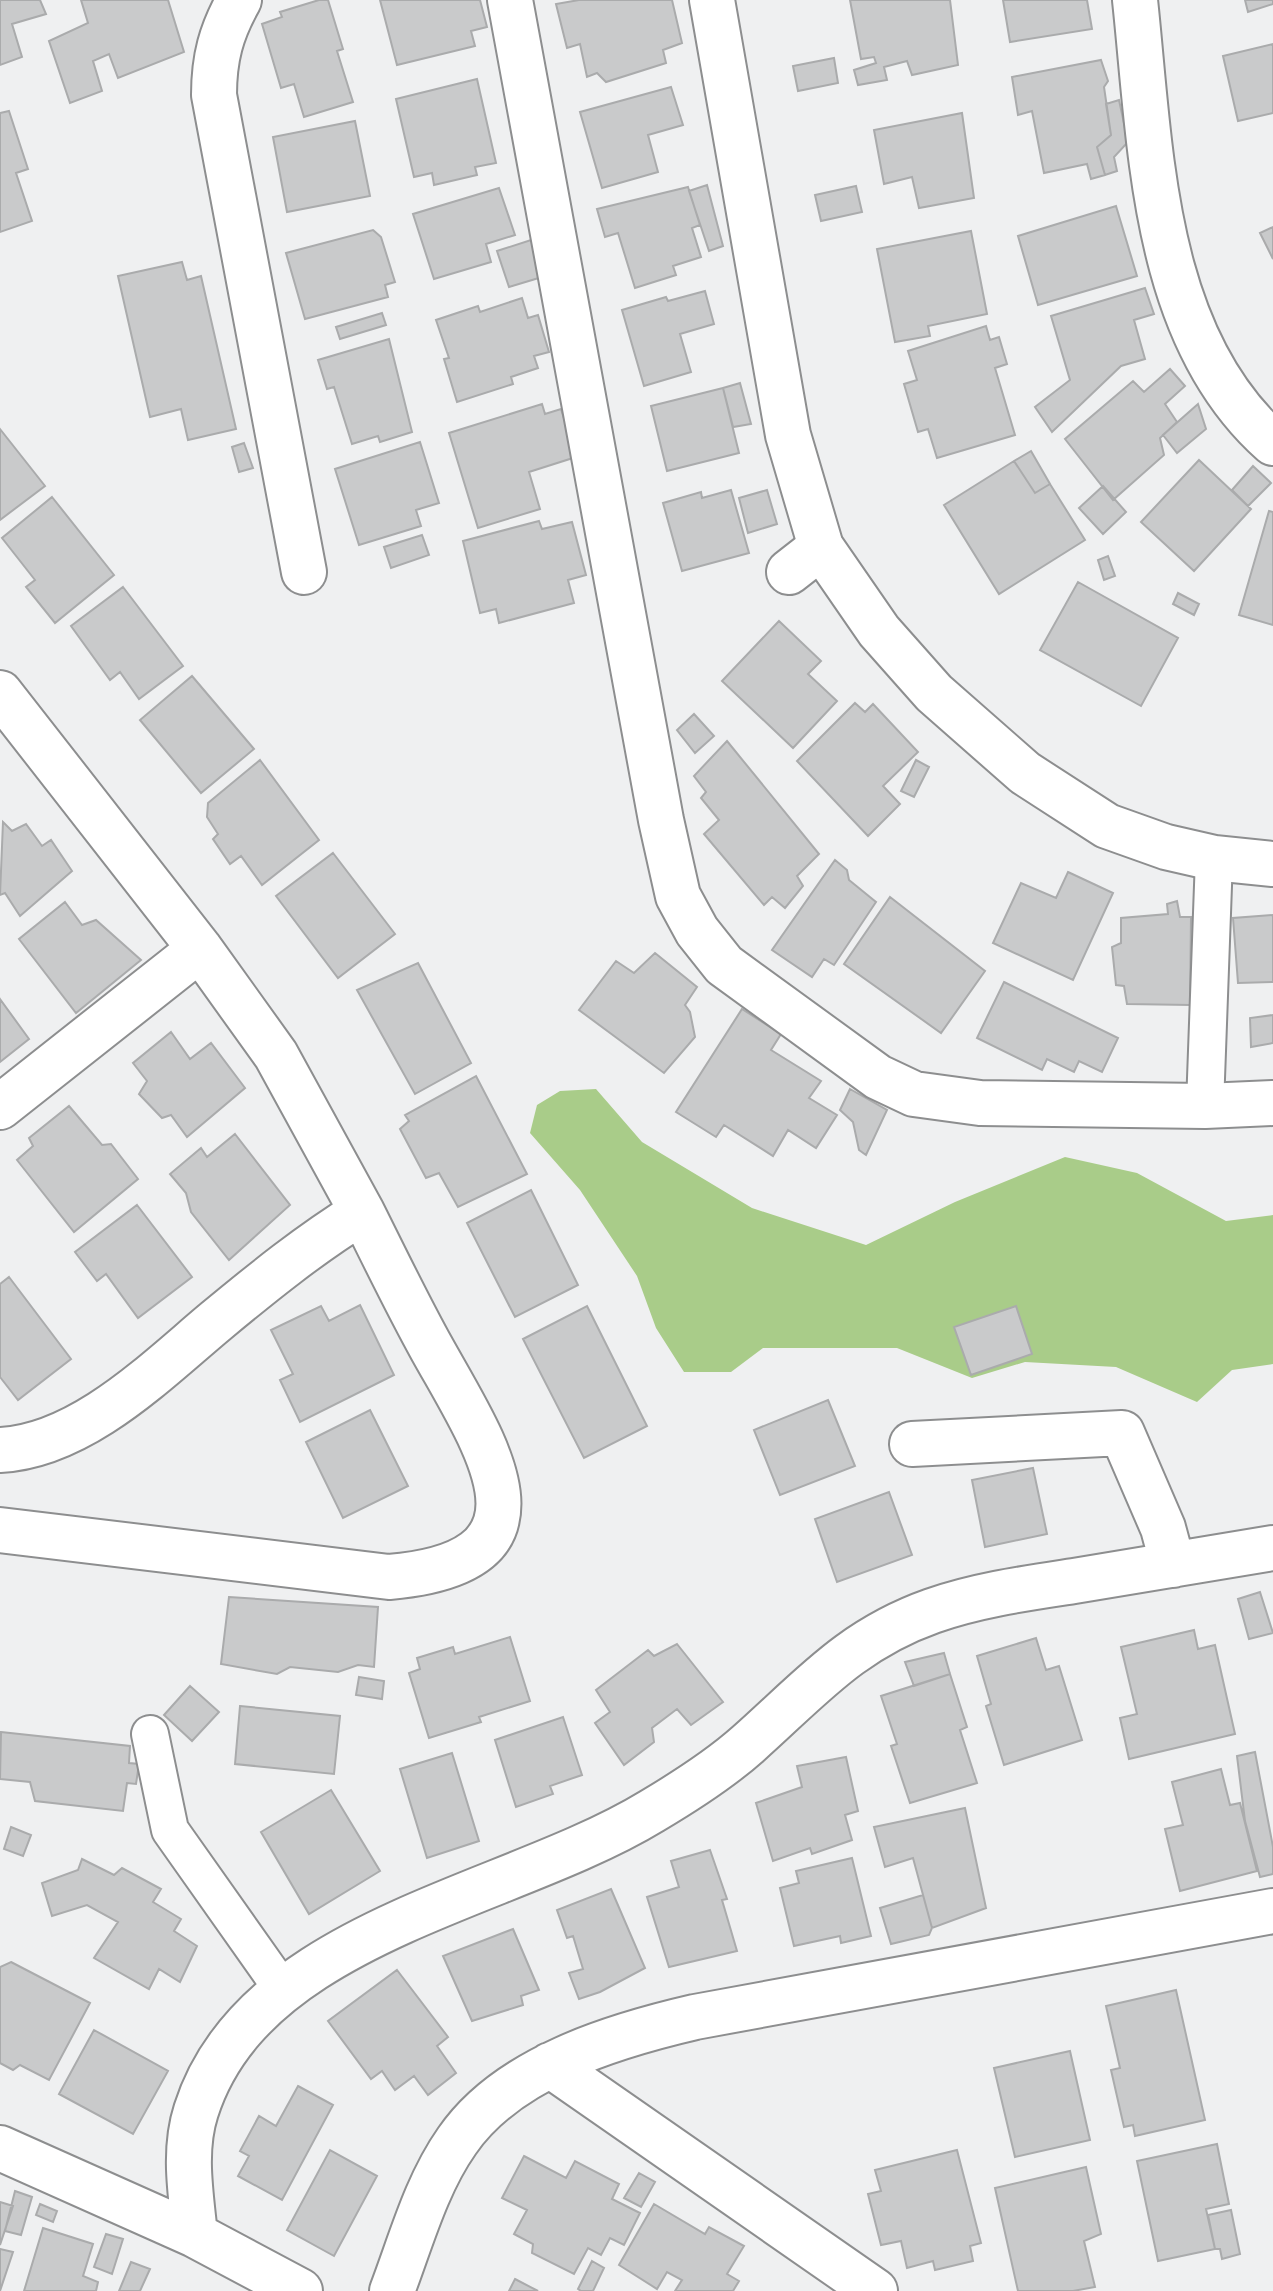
<svg xmlns="http://www.w3.org/2000/svg" width="1273" height="2291" viewBox="0 0 1273 2291" font-family="Barlow,sans-serif">
<style>
.green{fill:#a9cc89}
.building{fill:#c9cacb;stroke:#aaabac;stroke-width:2}
.lines{fill:none;stroke-linecap:round;stroke-linejoin:round}
.lane-casing{stroke:#8d8e8f;stroke-width:40}
.street-casing{stroke:#8d8e8f;stroke-width:48}
.secondary-casing{stroke:#8d8e8f;stroke-width:48}
.lane{stroke:#fff;stroke-width:36}
.street{stroke:#fff;stroke-width:44}
.secondary{stroke:#fff;stroke-width:44}
</style>
<rect width="100%" height="100%" fill="#eff0f1"/>
<path class="green" d="M596,1089L642,1142L752,1208L866,1245L955,1202L1065,1157L1137,1173L1226,1221L1273,1215V1364L1232,1370L1197,1402L1116,1367L1025,1362L972,1378L897,1348H763L731,1372H684L656,1328L637,1276L580,1190L530,1133L537,1105L560,1091Z"/>
<path class="building" d="M0,0H40L46,14L12,24L22,57L0,65Z
M81,0H168L184,52L118,78L109,54L93,61L102,91L70,103L49,41L88,23Z
M319,0H328L343,49L337,51L353,102L304,117L294,84L281,88L262,24L282,17L280,12Z
M380,0H480L487,27L471,31L475,46L397,65Z
M579,0H672L682,43L663,50L666,63L606,82L597,73L587,77L580,44L567,48L556,4Z
M850,0H950L958,65L912,75L907,61L884,67L887,80L858,85L854,70L876,63L874,57L861,59Z
M1003,0H1087L1092,29L1010,42Z
M1245,0H1273V4L1248,12Z
M1273,44V113L1238,121L1223,56Z
M834,58L838,83L798,91L793,66Z
M1101,60L1108,81L1104,87L1111,135L1097,147L1105,175L1091,179L1087,164L1044,173L1032,111L1018,115L1012,77Z
M477,79L496,163L475,167L477,175L434,185L432,173L414,177L396,99Z
M671,87L683,125L648,135L658,172L602,188L580,112Z
M1119,100L1128,142L1114,157L1117,171L1105,175L1097,147L1111,135L1106,104Z
M9,111L28,169L16,173L32,221L0,232V113Z
M962,113L974,198L919,208L912,177L884,184L874,130Z
M355,121L370,196L287,212L273,137Z
M707,185L723,246L709,251L689,191Z
M856,186L862,212L821,221L815,195Z
M688,187L700,225L692,228L701,257L673,266L676,275L635,288L618,233L605,237L597,209Z
M499,188L515,235L486,244L491,262L434,279L413,214Z
M1116,206L1137,276L1038,305L1018,236Z
M1273,227V259L1260,233Z
M373,230L381,237L395,282L385,285L388,297L305,319L286,253Z
M971,231L987,314L928,326L930,336L895,342L877,249Z
M531,240L542,277L509,287L497,251Z
M182,262L187,280L201,276L236,429L188,440L181,409L150,417L118,276Z
M1145,288L1154,314L1134,320L1145,359L1121,366L1052,432L1035,407L1070,380L1051,316Z
M705,291L714,324L680,334L691,372L644,386L622,310L666,297L668,301Z
M522,298L528,318L538,315L549,352L534,356L538,368L511,377L513,384L457,402L444,359L449,358L436,320L478,306L480,312Z
M382,313L386,325L340,339L336,327Z
M986,326L990,340L999,337L1007,364L995,368L1015,435L937,458L928,429L918,432L904,384L917,380L908,351Z
M389,339L412,432L380,442L378,436L352,444L334,387L327,389L318,360Z
M1170,369L1185,386L1165,404L1177,422L1160,438L1164,455L1113,500L1065,439L1133,381L1144,392Z
M740,383L751,424L733,427L723,388Z
M723,388L739,453L667,471L651,406Z
M542,404L545,414L561,409L576,457L529,472L540,509L478,528L449,433Z
M1198,404L1206,429L1177,453L1163,435Z
M0,429L45,486L0,520Z
M420,442L439,503L416,510L421,526L359,545L335,469Z
M244,443L253,468L239,472L232,447Z
M1031,451L1050,484L1035,493L1014,461Z
M1199,460L1251,509L1194,571L1141,522Z
M1014,461L1035,493L1050,484L1085,540L999,594L944,505Z
M1253,466L1271,483L1248,506L1232,490Z
M1103,486L1126,512L1103,534L1079,508Z
M731,490L749,553L682,571L663,503L701,492L702,498Z
M767,490L777,524L748,533L739,498Z
M52,497L114,575L55,623L26,587L35,580L2,538Z
M1269,511L1273,512V625L1239,615Z
M539,521L542,529L572,522L586,575L568,580L574,603L499,623L496,609L480,613L463,541Z
M422,535L429,555L391,568L384,547Z
M1108,556L1115,576L1104,580L1098,560Z
M1078,582L1178,638L1141,706L1040,650Z
M123,587L183,666L139,699L120,672L110,680L71,626Z
M1178,593L1199,604L1194,615L1173,604Z
M779,621L821,661L808,674L837,701L793,748L722,681Z
M192,676L254,749L201,793L140,720Z
M855,703L865,712L873,704L918,752L883,786L900,804L868,836L797,761Z
M694,714L714,736L695,753L677,730Z
M727,741L819,854L797,876L803,886L785,908L772,897L764,905L704,834L719,820L701,798L706,792L694,776Z
M260,760L319,840L262,885L241,856L230,864L213,839L218,834L207,817L208,803Z
M916,760L929,767L914,797L901,791Z
M3,822L12,831L26,824L42,846L51,840L72,871L20,916L5,893L0,895Z
M333,853L395,934L338,978L276,896Z
M835,860L847,870L849,880L876,902L834,965L824,959L812,977L772,950Z
M1068,872L1113,893L1073,980L993,943L1021,883L1056,898Z
M890,897L985,971L941,1033L844,964Z
M1177,901L1180,917H1191L1190,1005L1127,1004L1124,986L1116,985L1112,947L1121,943V918L1168,914L1167,904Z
M65,902L82,925L96,920L141,960L76,1013L19,939Z
M1273,915V982L1238,983L1233,918Z
M655,953L697,987L685,1005L690,1012L695,1037L664,1073L579,1010L616,961L634,973Z
M418,963L471,1063L415,1094L357,990Z
M1004,982L1118,1038L1102,1072L1079,1061L1074,1072L1047,1059L1042,1070L977,1038Z
M0,999L29,1039L0,1062Z
M742,1009L781,1034L771,1050L821,1081L809,1098L837,1115L816,1148L788,1130L773,1156L724,1125L716,1137L676,1112Z
M1273,1015V1043L1251,1047L1250,1018Z
M171,1032L190,1059L211,1043L245,1088L187,1137L171,1115L162,1118L139,1094L147,1081L133,1063Z
M476,1076L527,1174L458,1207L439,1173L426,1178L400,1129L409,1121L405,1115Z
M850,1089L887,1110L866,1155L859,1150L853,1122L840,1110Z
M69,1106L102,1145L111,1144L138,1179L74,1232L17,1160L33,1146L29,1138Z
M235,1134L290,1205L229,1260L191,1212L186,1193L170,1174L201,1148L207,1157Z
M531,1190L578,1285L515,1317L467,1223Z
M137,1205L192,1277L138,1318L106,1274L97,1281L75,1252Z
M9,1277L71,1359L18,1400L0,1377V1284Z
M360,1305L394,1375L300,1422L280,1380L293,1374L271,1330L321,1306L329,1321Z
M587,1306L647,1426L584,1458L523,1339Z
M1016,1306L1032,1354L971,1375L954,1327Z
M828,1400L855,1466L780,1495L754,1430Z
M370,1410L408,1486L343,1518L306,1442Z
M1033,1468L1047,1534L985,1547L972,1480Z
M889,1492L912,1555L837,1582L815,1519Z
M1260,1592L1273,1633L1249,1639L1238,1599Z
M229,1597L378,1607L374,1667L358,1665L338,1672L290,1667L277,1674L221,1664Z
M1194,1630L1198,1649L1215,1645L1235,1734L1129,1759L1120,1718L1137,1714L1121,1647Z
M510,1637L530,1701L479,1717L481,1722L429,1738L409,1673L420,1669L417,1658L453,1647L455,1654Z
M1036,1638L1046,1670L1059,1666L1082,1740L1004,1765L986,1706L991,1704L977,1656Z
M677,1644L723,1702L691,1725L677,1709L652,1728L654,1742L624,1765L595,1723L610,1712L596,1690L648,1650L654,1656Z
M944,1653L950,1674L914,1686L905,1662Z
M950,1674L967,1727L960,1730L977,1783L910,1803L891,1746L897,1744L881,1696Z
M359,1677L384,1681L382,1699L356,1695Z
M190,1686L219,1712L192,1741L164,1715Z
M240,1706L340,1716L334,1774L235,1764Z
M563,1717L582,1775L550,1786L553,1794L516,1807L495,1740Z
M1,1732L130,1746L129,1763L139,1764L136,1784L127,1783L123,1811L35,1801L30,1782L0,1779Z
M1255,1752L1273,1847V1874L1260,1877L1245,1821L1237,1756Z
M452,1753L479,1841L427,1858L400,1769Z
M846,1757L858,1811L845,1815L852,1840L812,1854L810,1848L773,1861L756,1803L802,1787L797,1766Z
M1221,1769L1230,1805L1240,1803L1257,1871L1180,1891L1165,1829L1183,1825L1172,1782Z
M331,1790L380,1871L309,1914L261,1832Z
M965,1808L986,1908L932,1928L913,1858L885,1867L874,1827Z
M11,1827L31,1835L23,1856L4,1849Z
M710,1850L727,1899L722,1900L737,1951L669,1967L647,1897L679,1887L671,1861Z
M852,1858L871,1936L841,1943L840,1936L794,1946L780,1888L799,1883L796,1871Z
M82,1859L114,1875L122,1868L161,1889L153,1902L181,1919L174,1931L197,1946L180,1982L159,1969L149,1989L94,1958L118,1922L87,1905L52,1916L42,1883L78,1870Z
M611,1889L645,1968L600,1992L579,1999L569,1973L583,1969L573,1936L567,1938L557,1910Z
M923,1895L932,1928L929,1935L891,1944L880,1908Z
M513,1929L539,1990L521,1996L523,2005L472,2021L443,1956Z
M11,1962L90,2003L49,2080L20,2065L13,2070L0,2063V1967Z
M397,1970L448,2037L437,2046L456,2073L428,2095L414,2076L395,2090L382,2071L371,2079L328,2021Z
M1176,1990L1205,2120L1135,2136L1133,2125L1124,2127L1111,2070L1120,2068L1106,2006Z
M94,2030L168,2071L133,2134L59,2094Z
M1070,2051L1090,2140L1015,2157L994,2068Z
M298,2086L333,2105L282,2200L238,2176L249,2156L240,2151L259,2116L276,2126Z
M1217,2144L1229,2204L1206,2209L1215,2249L1158,2261L1137,2161Z
M330,2150L377,2176L334,2256L287,2230Z
M957,2150L981,2243L970,2246L973,2261L935,2270L933,2261L907,2268L901,2241L881,2245L868,2194L881,2191L875,2170Z
M524,2156L566,2178L575,2161L619,2184L612,2199L640,2213L624,2245L610,2238L601,2255L588,2248L574,2274L532,2253L533,2244L514,2234L527,2210L502,2198Z
M1086,2167L1101,2234L1084,2241L1095,2287L1073,2291H1018L995,2188Z
M639,2173L655,2182L641,2207L624,2198Z
M15,2191L32,2197L21,2235L5,2231Z
M0,2202L13,2206L0,2245Z
M40,2204L57,2211L53,2222L36,2215Z
M654,2204L705,2234L709,2227L744,2246L727,2274L739,2281L733,2291H675L682,2280L667,2272L657,2289L619,2265Z
M1231,2210L1240,2254L1222,2259L1220,2249H1215L1208,2215Z
M43,2228L93,2244L83,2276L98,2282L96,2291H24Z
M106,2234L123,2239L112,2274L94,2267Z
M0,2249L13,2252L0,2291Z
M592,2261L604,2268L593,2291H581L578,2289Z
M131,2262L150,2269L140,2291H119Z
M515,2279L538,2291H509Z"/>
<g class="lines">
<g class="lane-casing">
<path id="lane" d="M1205,1106L1214,858
M150,1734L170,1830L283,1990"/>
</g>
<g class="street-casing">
<path id="street" d="M239,0C221,32 214,58 214,95L304,572
M510,0L661,820L678,896L697,931L724,965L878,1077L914,1094L980,1103L1205,1106L1273,1103
M1135,0C1151,149 1152,336 1273,443
M789,572L821,547
M0,693L200,949L276,1055L362,1212
M0,1107L200,949
M912,1444L1122,1433L1163,1528L1173,1565
M0,1450C82,1446 156,1371 216,1321C263,1282 310,1244 362,1212C385,1258 407,1304 432,1349C486,1446 568,1562 389,1577L0,1530
M550,2065L875,2291
M0,2148L195,2235L300,2291
M195,2235C191,2195 183,2151 196,2111C253,1931 508,1899 652,1811C684,1792 720,1769 748,1744C810,1689 850,1640 932,1611C977,1595 1028,1588 1074,1581C1141,1570 1207,1559 1273,1548
M392,2291C411,2241 426,2185 457,2141C507,2068 613,2036 695,2017L1273,1911"/>
</g>
<g class="secondary-casing">
<path id="secondary" d="M712,0L788,435L821,547L879,631L934,693L1025,773L1107,826L1166,847L1214,858L1273,864"/>
</g>
<use href="#lane" class="lane"/>
<use href="#street" class="street"/>
<use href="#secondary" class="secondary"/>
</g>
</svg>
